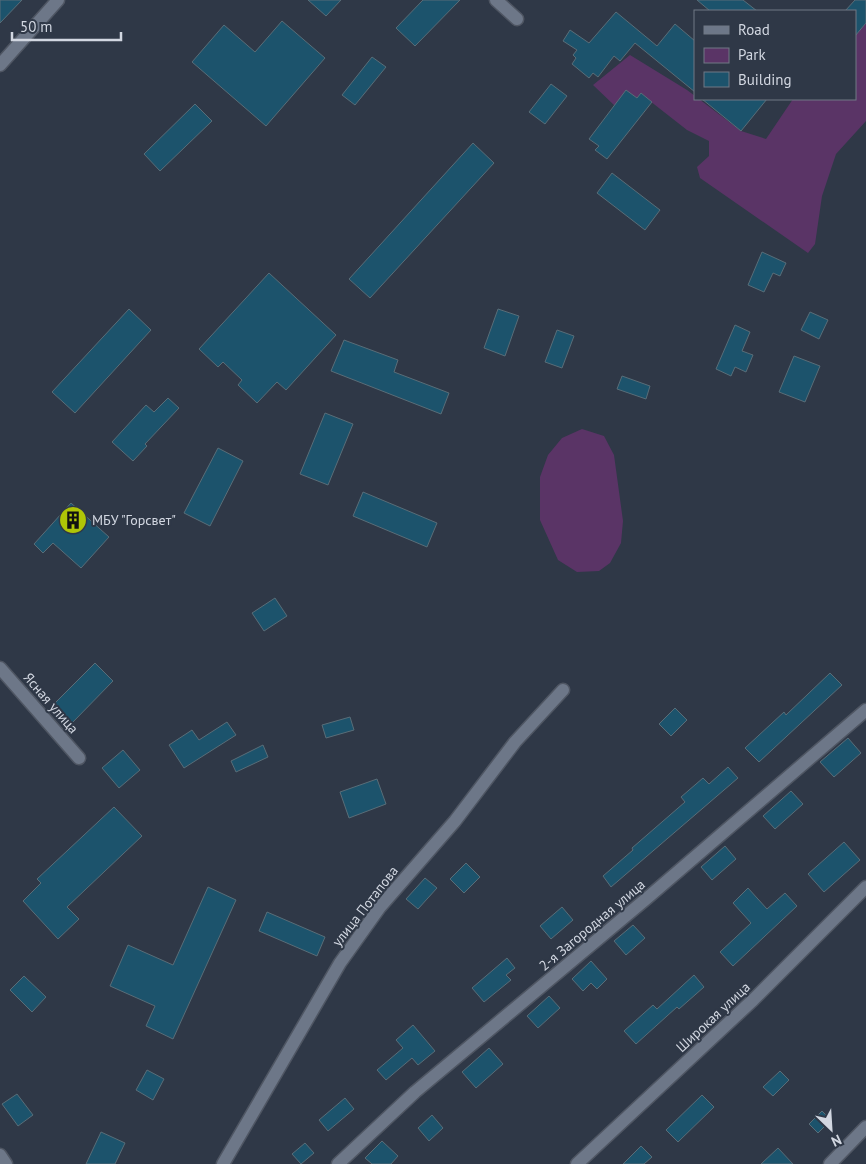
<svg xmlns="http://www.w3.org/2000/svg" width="866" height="1164" viewBox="0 0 866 1164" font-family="'PT Sans',sans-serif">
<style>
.green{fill:#5a3466}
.building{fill:#1c536c;stroke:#596d78}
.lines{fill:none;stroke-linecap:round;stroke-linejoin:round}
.street-casing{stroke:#4f5663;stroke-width:15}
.street{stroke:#6d7788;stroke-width:12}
.labels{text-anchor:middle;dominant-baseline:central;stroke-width:4;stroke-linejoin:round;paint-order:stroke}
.poi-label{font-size:14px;fill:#d2d7e1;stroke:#2f3847;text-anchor:start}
.street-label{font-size:14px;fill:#d2d7e1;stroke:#2f3847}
</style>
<rect width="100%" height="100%" fill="#2f3847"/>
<path class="green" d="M866,23V121L836,154L822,196L815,244L808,253L700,178L697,167L709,156V141L687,130L641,94L637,98L615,106L593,85L630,55L687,90L695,96V99H699L741,131L766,139L793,99H855V36Z
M582,429L604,436L614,455L623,521L621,543L610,563L599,571L577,572L558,560L540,520V477L548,455L562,438Z"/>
<path class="building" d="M0,0H22L0,23Z
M308,0H341L326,16Z
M423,0H460L415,46L396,28Z
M697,0H743L757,11H710Z
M855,0H866V23L855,36V11H845Z
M616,12L657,46L675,24L695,41V92L635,43L620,61L614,56L598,77L593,73L589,78L572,64L576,58L573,55L577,50L563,41L570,30L589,43Z
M282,21L325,58L266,126L192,62L224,25L255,52Z
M372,57L386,67L355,105L342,95Z
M551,84L567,96L545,124L529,112Z
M626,90L637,98L641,93L652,102L607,159L595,150L599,146L589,139Z
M702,99H767L741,131Z
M195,104L212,121L160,171L144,154Z
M473,143L494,163L370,298L349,279Z
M612,173L660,210L645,230L597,193Z
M762,252L786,263L780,276L773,273L764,292L748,285Z
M269,273L336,335L286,390L277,382L257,403L238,385L242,380L223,362L218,367L199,349Z
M129,309L151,330L75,413L52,392Z
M498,309L519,316L505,356L484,348Z
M810,312L828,320L819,339L801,330Z
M735,325L750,332L742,351L753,355L746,372L735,367L731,376L716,369Z
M557,330L574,336L562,368L545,362Z
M344,340L398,360L394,372L449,393L441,414L331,371Z
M794,356L820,366L805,402L779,392Z
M622,376L650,386L646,399L617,389Z
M168,398L179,408L145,444L147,446L133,461L112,442L146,405L154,412Z
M325,413L353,424L328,485L300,474Z
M218,448L243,461L210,526L184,513Z
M363,492L437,523L427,547L353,516Z
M71,503L109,537L81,568L53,543L43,553L34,544Z
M275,598L287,616L264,631L252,613Z
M95,663L113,681L72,723L53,705Z
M830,673L842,685L759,762L745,748L784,712L786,715Z
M675,708L687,720L671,736L659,724Z
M350,717L354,730L326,738L322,725Z
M227,722L236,735L184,768L169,745L192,730L199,740Z
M848,738L861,753L834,777L820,762Z
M263,745L268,757L236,772L231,761Z
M123,750L140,770L119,788L102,768Z
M728,767L738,778L611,887L603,876L633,850L632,848L685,802L681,797L703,778L709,784Z
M377,779L386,804L349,818L340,792Z
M791,791L803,804L775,829L763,816Z
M114,807L142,836L67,907L79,919L58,939L23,901L41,883L37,879Z
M844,842L860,860L824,892L808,874Z
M725,846L736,859L712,880L701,867Z
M466,863L480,877L464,893L450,879Z
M425,878L437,888L418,909L406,899Z
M208,887L236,900L173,1039L146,1026L155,1006L110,986L128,945L173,965Z
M748,888L767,909L785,893L797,906L733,966L720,952L751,923L733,903Z
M562,907L573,920L551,939L540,926Z
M267,912L325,937L317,956L259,931Z
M633,925L645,938L626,955L614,941Z
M507,958L515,968L506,975L511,980L484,1002L472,988Z
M591,961L607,979L597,989L591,983L583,991L572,979Z
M694,975L704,987L679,1009L677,1007L636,1044L624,1031L653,1005L657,1009Z
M24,976L46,997L32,1012L10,990Z
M549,996L560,1008L538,1028L527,1016Z
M413,1025L435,1051L418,1065L412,1058L386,1080L377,1070L403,1048L396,1040Z
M489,1048L503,1064L476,1088L462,1072Z
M147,1070L164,1079L153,1100L136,1090Z
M780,1071L789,1080L773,1096L763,1087Z
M17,1094L33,1115L18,1126L2,1104Z
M702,1095L714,1107L678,1142L666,1130Z
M345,1098L354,1109L328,1131L319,1120Z
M822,1111L831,1120L818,1133L809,1124Z
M432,1115L443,1128L429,1141L418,1128Z
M101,1132L125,1143L115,1164H86Z
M382,1141L398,1156L391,1164H372L365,1158Z
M305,1143L314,1153L301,1164L292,1154Z
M641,1146L652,1157L644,1164H623Z
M778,1148L793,1164H761Z"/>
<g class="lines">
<g class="street-casing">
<path id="street" d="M496,0L517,19
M0,65L58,0
M0,668L79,758
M0,1155L6,1164
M223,1164L340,963L380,907L455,821L515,742L563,690
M338,1164L415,1092L646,899L866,710
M577,1164L753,1000L866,887
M830,1164L866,1127"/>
</g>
<use href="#street" class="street"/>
</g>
<defs>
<g id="building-disc" transform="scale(1.4375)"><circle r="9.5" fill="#afc506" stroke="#2f3847"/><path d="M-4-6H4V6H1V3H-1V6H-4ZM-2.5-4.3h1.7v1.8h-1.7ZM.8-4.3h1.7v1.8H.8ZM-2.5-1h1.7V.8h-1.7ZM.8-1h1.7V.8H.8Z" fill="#111"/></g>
</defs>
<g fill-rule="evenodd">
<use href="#building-disc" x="73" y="520"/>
</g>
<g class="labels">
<g class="poi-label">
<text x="92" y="520">МБУ "Горсвет"</text>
</g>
<g class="street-label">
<text transform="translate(51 703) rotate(49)">Ясная улица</text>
<text transform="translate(365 906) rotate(-52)">улица Потапова</text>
<text transform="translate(592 925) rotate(-40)">2-я Загородная улица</text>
<text transform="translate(713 1017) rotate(-43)">Широкая улица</text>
</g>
</g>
<rect x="694" y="10" width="162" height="90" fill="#2f3847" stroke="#707885"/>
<rect x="704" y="26" width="25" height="8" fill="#6d7788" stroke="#707885"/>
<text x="738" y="35" font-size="15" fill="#d2d7e1">Road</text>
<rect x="704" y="48" width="25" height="15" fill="#5a3466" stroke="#707885"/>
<text x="738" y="60" font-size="15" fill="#d2d7e1">Park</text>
<rect x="704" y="72" width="25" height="15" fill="#1c536c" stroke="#707885"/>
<text x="738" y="85" font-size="15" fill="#d2d7e1">Building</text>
<g transform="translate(831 1129) rotate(155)" stroke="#2f3847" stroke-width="4" paint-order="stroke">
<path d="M0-4L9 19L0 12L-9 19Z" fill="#d2d7e1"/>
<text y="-8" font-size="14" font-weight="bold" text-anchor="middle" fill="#d2d7e1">N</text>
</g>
<path d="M12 32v8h109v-8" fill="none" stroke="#d2d7e1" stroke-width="2.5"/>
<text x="20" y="32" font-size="15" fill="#d2d7e1" stroke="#2f3847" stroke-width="4" paint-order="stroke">50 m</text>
</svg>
